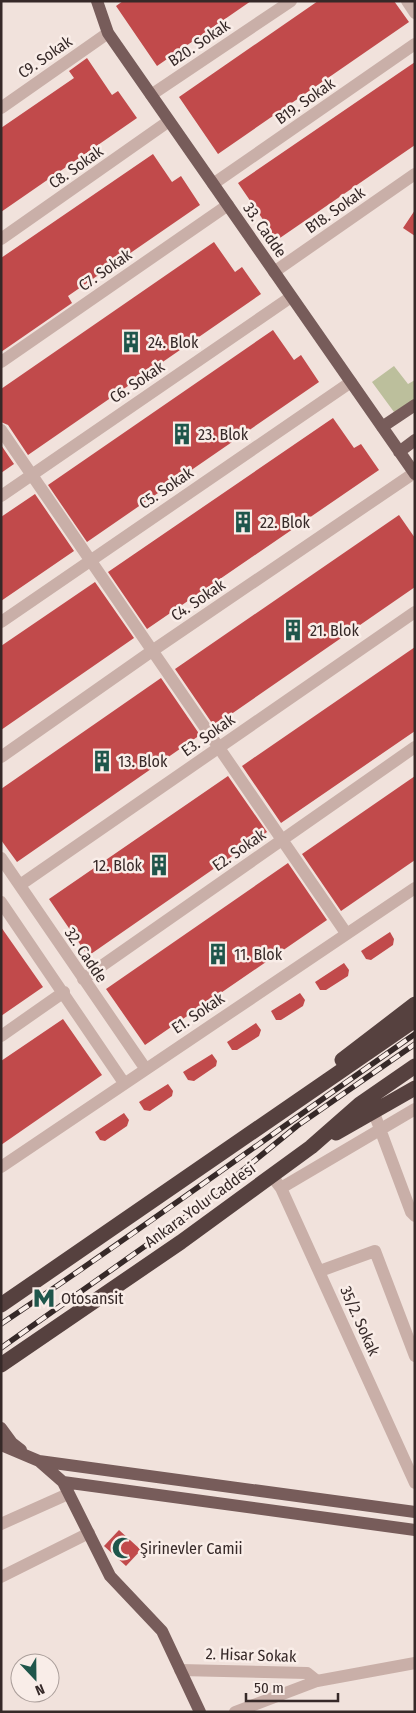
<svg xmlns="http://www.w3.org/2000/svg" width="416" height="1713" viewBox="0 0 416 1713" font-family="'Fira Sans Condensed',sans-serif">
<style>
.green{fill:#bcbf9c}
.building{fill:#c14a4b}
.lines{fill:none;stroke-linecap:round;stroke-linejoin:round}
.minor{stroke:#c9afa8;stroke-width:12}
.major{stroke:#775c5a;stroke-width:12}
.highway{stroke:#56413f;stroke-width:15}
.rail-casing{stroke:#362928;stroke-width:5.5}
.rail{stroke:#f9ede8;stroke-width:4;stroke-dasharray:11;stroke-linecap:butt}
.labels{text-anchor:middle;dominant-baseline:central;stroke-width:5;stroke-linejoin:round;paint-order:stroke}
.street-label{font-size:16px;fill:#362928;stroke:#f9ede8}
.poi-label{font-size:16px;fill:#362928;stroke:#f9ede8;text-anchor:start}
</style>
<rect width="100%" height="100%" fill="#f1e2dc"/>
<path class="green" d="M394,366L408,384L415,380V399L394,412L372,382Z"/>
<path class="building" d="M123,1H251L157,66L116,6Z
M318,1H394L409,22L218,154L179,97Z
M87,58L112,95L118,91L137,118L1,212V128L74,78L69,71Z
M415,62V145L277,240L238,183Z
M153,154L172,182L181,176L200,205L68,296L72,303L1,352V258Z
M415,210V236L403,228Z
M214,242L235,272L242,267L261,294L28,455L8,425L1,422V389Z
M273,330L294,360L301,355L319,382L87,542L48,485Z
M333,418L354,448L361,444L379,470L147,629L108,572Z
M1,445L14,464L1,473Z
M35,494L74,551L1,601V517Z
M399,515L415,538V587L214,726L175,669Z
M95,582L134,638L1,730V646Z
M415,647V731L281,823L242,766Z
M161,678L200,735L17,862L1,840V789Z
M228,776L267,832L88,956L49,899Z
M415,776V860L341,911L302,854Z
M288,863L327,920L145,1045L106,989Z
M1,927L43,987L1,1016Z
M390,932L394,939L393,945L371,960L366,959L361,951Z
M344,963L349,970L348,976L326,990H320L315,982Z
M300,993L305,1000L303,1006L281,1020H276L271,1011Z
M63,1019L102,1075L1,1145V1061Z
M256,1023L261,1030L259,1036L237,1050H232L227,1042Z
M212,1054L217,1061L216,1066L194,1081L188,1080L183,1072Z
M168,1084L173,1091L172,1096L150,1111L144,1110L139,1102Z
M124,1113L129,1120L127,1126L105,1141L100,1140L95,1132Z
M119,1530L141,1550L126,1566L104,1546Z"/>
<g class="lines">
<path class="minor" d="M407,1L415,13
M151,95L291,1
M1,108L108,33
M213,184L415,44
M1,239L169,121
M274,272L415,174
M1,362L228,205
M1,430L346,933
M1,496L291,297
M1,622L351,382
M1,757L152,651L414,473
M1,858L145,1068
M20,885L415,612
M1,902L124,1083
M83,979L415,747
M1,1036L64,992
M374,1113L411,1212L415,1216
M1,1167L415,888
M271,1175L281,1188L415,1483
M281,1188L415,1109
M320,1271L375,1251L415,1356
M1,1524L68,1494
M1,1577L89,1533
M180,1670L307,1673L317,1681
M235,1712L317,1681L415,1663"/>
<path class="major" d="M97,1L108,33L415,474
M382,427L415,405
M399,452L415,440
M1,1428L12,1443L21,1450
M1,1445L39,1461L63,1482L110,1576L162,1631L200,1712
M39,1461L415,1512
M63,1482L415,1530"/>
<path class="highway" d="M342,1060L415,1004
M336,1133L415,1088
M1,1305L415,1020
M1,1365L181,1242L311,1147L360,1104L415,1066"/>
<g class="rail-casing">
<path id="rail" d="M1,1324C141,1230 277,1130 415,1034
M1,1348L182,1220L297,1126L415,1044"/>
</g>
<use href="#rail" class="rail"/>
</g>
<defs>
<g id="building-bare" transform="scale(1.725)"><path d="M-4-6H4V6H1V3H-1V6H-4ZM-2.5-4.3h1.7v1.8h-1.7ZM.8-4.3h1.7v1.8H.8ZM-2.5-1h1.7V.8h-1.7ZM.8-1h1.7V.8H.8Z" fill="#1f564b" stroke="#f9ede8" stroke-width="2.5" paint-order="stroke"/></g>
<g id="metro-bare" transform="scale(1.725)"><path d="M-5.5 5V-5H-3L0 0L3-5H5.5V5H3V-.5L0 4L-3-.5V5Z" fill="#1f564b" stroke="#f9ede8" stroke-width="2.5" paint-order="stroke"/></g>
<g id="mosque-bare" transform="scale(1.725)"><path d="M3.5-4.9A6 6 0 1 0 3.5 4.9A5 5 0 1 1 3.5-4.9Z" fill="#1f564b" stroke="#f9ede8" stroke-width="2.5" paint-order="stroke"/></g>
</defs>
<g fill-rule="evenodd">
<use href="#building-bare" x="131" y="342"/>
<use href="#building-bare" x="182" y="434"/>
<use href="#building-bare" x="243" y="522"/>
<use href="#building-bare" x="293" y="630"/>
<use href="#building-bare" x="102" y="761"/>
<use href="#building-bare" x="159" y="865"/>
<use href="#building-bare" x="218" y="954"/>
<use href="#metro-bare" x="44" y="1298"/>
<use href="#mosque-bare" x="123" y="1548"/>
</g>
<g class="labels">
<g class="street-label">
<text transform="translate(199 43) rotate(-34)">B20. Sokak</text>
<text transform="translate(45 57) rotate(-35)">C9. Sokak</text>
<text transform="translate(305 101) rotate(-35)">B19. Sokak</text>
<text transform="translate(76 167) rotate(-35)">C8. Sokak</text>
<text transform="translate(335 210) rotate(-35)">B18. Sokak</text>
<text transform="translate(265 230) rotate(55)">33. Cadde</text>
<text transform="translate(105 270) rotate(-35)">C7. Sokak</text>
<text transform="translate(137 382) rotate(-34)">C6. Sokak</text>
<text transform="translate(166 488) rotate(-34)">C5. Sokak</text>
<text transform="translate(198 600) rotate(-34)">C4. Sokak</text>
<text transform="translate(208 735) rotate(-35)">E3. Sokak</text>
<text transform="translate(239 850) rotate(-35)">E2. Sokak</text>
<text transform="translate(86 955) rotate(56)">32. Cadde</text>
<text transform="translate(198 1013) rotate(-34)">E1. Sokak</text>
<text transform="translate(200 1205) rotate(-36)">Ankara Yolu Caddesi</text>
<text transform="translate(360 1321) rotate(66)">35/2. Sokak</text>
<text transform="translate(251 1655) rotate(2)">2. Hisar Sokak</text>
</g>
<g class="poi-label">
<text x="148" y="342">24. Blok</text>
<text x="198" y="434">23. Blok</text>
<text x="260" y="522">22. Blok</text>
<text x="310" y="630">21. Blok</text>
<text x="118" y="761">13. Blok</text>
<text x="142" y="865" text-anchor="end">12. Blok</text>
<text x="234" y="954">11. Blok</text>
<text x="61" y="1298">Otosansit</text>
<text x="140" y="1548">Şirinevler Camii</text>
</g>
</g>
<rect width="416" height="1713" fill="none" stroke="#362928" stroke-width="5"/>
<g transform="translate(35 1678) rotate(158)"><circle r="24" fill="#f9ede8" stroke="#ab9f9b"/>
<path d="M0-4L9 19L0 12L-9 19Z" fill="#1f564b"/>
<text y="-8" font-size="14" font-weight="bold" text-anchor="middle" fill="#362928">N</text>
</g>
<path d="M246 1693v8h92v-8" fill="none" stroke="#362928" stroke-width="2.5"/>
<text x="254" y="1693" font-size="15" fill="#362928" stroke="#f9ede8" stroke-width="4" paint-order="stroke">50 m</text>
</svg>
